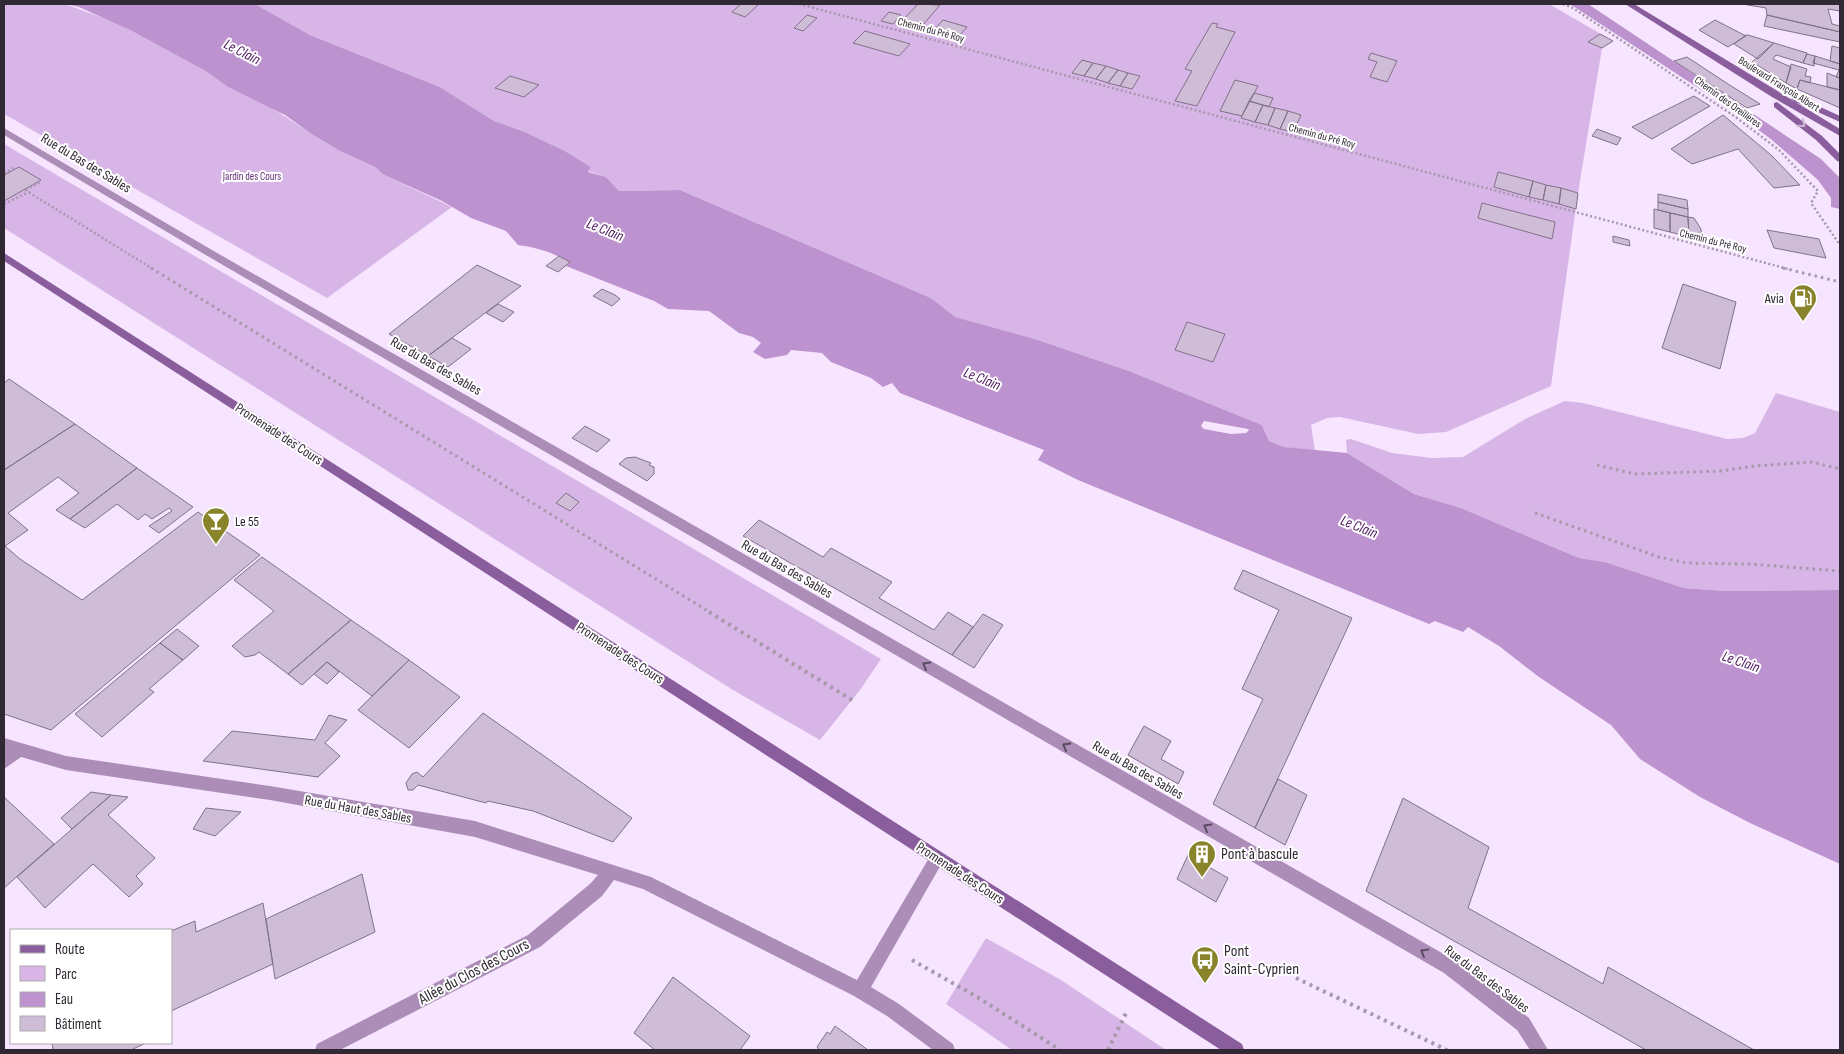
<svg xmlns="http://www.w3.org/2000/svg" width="1844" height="1054" viewBox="0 0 1844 1054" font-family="'Sofia Sans Condensed',sans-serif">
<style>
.green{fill:#d7b5e7}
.water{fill:#bd93cf;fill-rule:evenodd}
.building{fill:#cfbdd7;stroke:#817188}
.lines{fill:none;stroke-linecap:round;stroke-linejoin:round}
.path-far2{stroke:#a699ac;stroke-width:2.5;stroke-dasharray:2 2.5;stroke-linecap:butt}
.path-far1{stroke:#a699ac;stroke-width:3;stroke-dasharray:2.5 4;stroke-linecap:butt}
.path{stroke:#a699ac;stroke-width:4;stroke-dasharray:3 4.5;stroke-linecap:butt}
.lane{fill:#ab8db8;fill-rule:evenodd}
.street{fill:#ab8db8;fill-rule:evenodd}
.secondary{fill:#8a5e9d;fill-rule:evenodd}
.oneway{stroke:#cab7d3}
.oneway2{stroke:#5b4c62}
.labels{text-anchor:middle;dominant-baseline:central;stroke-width:4;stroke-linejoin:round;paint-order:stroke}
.far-street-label{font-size:11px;fill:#302933;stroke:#fff}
.far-park-label{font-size:11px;fill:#632e77;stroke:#fff}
.street-label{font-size:14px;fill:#302933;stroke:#fff}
.poi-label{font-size:14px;fill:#302933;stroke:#fff;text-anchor:end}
.water-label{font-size:15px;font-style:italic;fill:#4d1760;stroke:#fff}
.near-poi-label{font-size:16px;fill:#302933;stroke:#fff;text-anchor:start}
.near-street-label{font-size:16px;fill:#302933;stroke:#fff}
</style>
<rect width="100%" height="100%" fill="#f7e5ff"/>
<path class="green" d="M4,4H65L117,23L207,72L228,87L269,106L310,133L340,151L375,167L384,175L452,207L327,298L4,114Z
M255,4H1549L1613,41L1602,48L1578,193L1551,386L1446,432L1418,434L1340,417L1327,418L1311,425L1315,451L1284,447L1269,441L1262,425L1129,371L1032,338L954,317L931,298L680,190L619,191L606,177L588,171L591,167L565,151L525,132L494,121L440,87L310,35Z
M4,144L881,659L860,690L820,740L733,690L4,228Z
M1776,393L1840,412V590L1725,591L1684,588L1605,562L1579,558L1461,508L1414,494L1347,453L1346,440L1351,439L1392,453L1432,458L1463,457L1527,418L1565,401L1583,403L1727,439L1743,438L1755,433Z
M986,938L1061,980L1166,1050H1012L946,1004Z"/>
<path class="water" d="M65,4H255L310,35L440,87L494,121L525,132L565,151L591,167L588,172L606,177L619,191L680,190L931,298L955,317L1032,338L1129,371L1262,425L1269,441L1284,447L1347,453L1414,494L1461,508L1579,558L1605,562L1684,588L1725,591L1840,590V864L1750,823L1700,797L1640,759L1611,725L1539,677L1499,646L1468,627L1463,632L1435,621L1429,624L1078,480L1038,460L1044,450L900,393L892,383L883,387L871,378L831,362L822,353L791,350L787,355L765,359L753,352L761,343L753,337L739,333L709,311L668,309L654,301L566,266L569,262C554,253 536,247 518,245L506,231L471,218L442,201L384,175L375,167L340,151L310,133L285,115L228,87L207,72L130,30L79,7ZM1204,421L1248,429L1249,430L1246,433L1231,434L1204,429L1201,426Z
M1570,4H1588L1821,159L1840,178V209L1831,207V198L1818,180L1772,140L1732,110Z"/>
<path class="building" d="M741,4H759L745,17L732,12Z
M918,4L940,5L922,26L902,21Z
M1742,4H1840V11L1828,9L1832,24L1840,26V32L1767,15L1766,8Z
M889,12L901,15L893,24L881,21Z
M807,15L817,18L803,31L794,28Z
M1767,15L1840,32V42L1764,26Z
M943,20L967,27L956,39L931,33Z
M1715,20L1746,36L1728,47L1699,30Z
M1212,23L1218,24L1216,27L1235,32L1197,106L1175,101L1192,71L1185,69Z
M865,31L910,44L899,56L853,43Z
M1600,34L1613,41L1602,48L1588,42Z
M1746,35H1748L1774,43L1758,59L1734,44Z
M1774,43L1807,53L1803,63L1776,55L1773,59L1791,67L1786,83L1752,62Z
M1832,46L1840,48V64L1830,61Z
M1371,53L1397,61L1387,82L1370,77L1377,62L1368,59Z
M1807,54L1815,56L1814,66L1803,63Z
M1815,56L1840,64V78L1836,77L1839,70L1813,63Z
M1687,57L1728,84L1760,104L1747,108L1674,61Z
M1082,60L1093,63L1084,76L1072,73Z
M1093,63L1106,66L1096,79L1084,76Z
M1791,64L1807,69L1805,76L1811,77L1810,83L1800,80L1797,89L1786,83Z
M1106,66L1118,70L1108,83L1096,79Z
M1118,70L1128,73L1120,86L1108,83Z
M1128,73L1140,76L1132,89L1120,86Z
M1827,73L1840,78V90L1827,87Z
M510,76L539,85L524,97L495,88Z
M1235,80L1258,86L1242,116L1220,111Z
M1800,80L1840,90V108L1797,89Z
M1254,93L1273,98L1269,107L1249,101Z
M1694,96L1710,106L1652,139L1632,127Z
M1249,101L1263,105L1255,122L1241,118Z
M1263,105L1275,108L1268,125L1255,122Z
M1275,108L1288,111L1280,129L1268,125Z
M1288,111L1301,115L1293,132L1280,129Z
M1723,115L1771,155L1800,185L1774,188L1738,149L1692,164L1671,149Z
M1597,129L1621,138L1617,145L1592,136Z
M19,167L41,180L4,201V175Z
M1498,172L1533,181L1529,197L1494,187Z
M1533,181L1546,185L1543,200L1529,197Z
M1546,185L1561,188L1559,204L1543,200Z
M1561,188L1578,193L1576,209L1559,204Z
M1658,194L1687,200L1688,209L1658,202Z
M1658,202L1688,209V217L1658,210Z
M1482,203L1555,222L1552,239L1478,218Z
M1654,209L1670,213V232L1654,228Z
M1670,213L1688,217L1689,237L1670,232Z
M1688,217L1694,218L1701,229L1702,240L1689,237Z
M1767,230L1819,239L1826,258L1774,248Z
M1613,236L1629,240L1630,246L1613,242Z
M559,256L570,262L558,272L546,266Z
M477,265L521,286L428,356L389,334Z
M1683,284L1736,302L1720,369L1662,348Z
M602,289L615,295L620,299L612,306L593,296Z
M498,304L514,312L503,322L486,313Z
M1187,322L1225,334L1213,362L1175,350Z
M452,338L471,349L448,367L428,356Z
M9,379L75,424L4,470V383Z
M75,424L137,468L70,519L56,510L79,493L58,477L8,513L28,530L5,546L20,559L82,600L198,512L260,555L51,730L4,714V470Z
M585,426L610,440L597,452L572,438Z
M635,457L651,463L649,465L654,467V474L647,481L619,464L626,458Z
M137,468L193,507L159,533L149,526L172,511L169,508L152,519L145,514L138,520L117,504L85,528L70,519Z
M566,493L579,502L570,511L556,503Z
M759,520L823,557L831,548L892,582L879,598L934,630L948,612L973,627L952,655L743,536Z
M262,557L351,620L288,674L259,652L255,655L245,657L232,646L274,611L234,580Z
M1243,570L1352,618L1255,828L1213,804L1263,699L1242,689L1279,610L1234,589Z
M983,614L1003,625L974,668L952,655Z
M351,620L409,660L372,696L327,662L302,685L288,674Z
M177,629L199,646L183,660L160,643Z
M160,643L183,660L149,689L154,692L102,737L75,714Z
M409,660L460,697L409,748L358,710Z
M327,662L339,672L327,684L314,674Z
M483,713L632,818L613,842L533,811L488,801L486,803L418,785L413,790H408L406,783L412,774L417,772L423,777Z
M329,715L347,720L325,743L340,756L318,777L203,761L232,731L315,740Z
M1144,726L1171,741L1161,759L1184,772L1178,784L1128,755Z
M1278,779L1307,795L1285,845L1255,828Z
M91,792L111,795L72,829L61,818Z
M111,795L128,797L108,815L155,858L136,876L143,884L129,897L93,864L45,908L17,877Z
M4,797L54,844L4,888Z
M1403,798L1489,847L1468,908L1603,984L1608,967L1754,1050H1646L1366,891Z
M206,808L241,812L215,836L193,829Z
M1188,855L1228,878L1216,902L1177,879Z
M362,874L375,932L275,979L266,919Z
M263,903L273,964L171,1011V931L195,921L196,932Z
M673,977L750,1036L740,1050H655L634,1033Z
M835,1026L868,1050H819L817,1047L827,1032L830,1034Z
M52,1043H146L131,1050H53Z"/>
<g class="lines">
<path class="path-far2" d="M799,4L1788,269
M1563,4L1573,8L1737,118L1779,150L1818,191L1811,203L1840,245
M4,173L16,167
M25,190L153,269
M26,190L40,182
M4,204L29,192"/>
<path class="path-far1" d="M151,268L711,613
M1783,268L1840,282
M1597,465L1635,474L1721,471L1755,466L1812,462L1840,469
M1535,513L1659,557L1687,563L1749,564L1840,571"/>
<path class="path" d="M709,612L852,700
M912,960L979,998L1060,1050
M1296,978L1447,1050
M1108,1050L1126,1013"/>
<path class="lane" d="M19,743L24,745L26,750L24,755L4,769V753Z"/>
<path class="street" d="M4,128L212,250L1456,961L1529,1018L1548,1050H1530L1517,1030L1444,973L204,254L4,135Z
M4,738L66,756L270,786L475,821L651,877L857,980L932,853L937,850L942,853L945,858L942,863L871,987L899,1004L953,1044L955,1050H933L887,1016L854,996L643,889L614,880L602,896L540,947L340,1050H315L317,1044L528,935L590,884L598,875L475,837L270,800L66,770L4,752Z"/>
<path class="secondary" d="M1625,4H1634L1840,129V136L1772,97Z
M1794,95L1840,116V122L1791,100V96Z
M1777,102L1822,136L1840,154V162L1837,161L1816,140L1774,107V103Z
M4,253L1242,1044L1244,1050H1221L4,261Z"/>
</g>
<defs><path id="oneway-chevron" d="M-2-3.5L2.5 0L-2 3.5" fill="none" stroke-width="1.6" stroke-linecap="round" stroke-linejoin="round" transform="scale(1.25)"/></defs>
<use class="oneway" href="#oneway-chevron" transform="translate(1802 124) rotate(39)"/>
<g class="oneway2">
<use href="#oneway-chevron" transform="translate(926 665) rotate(-150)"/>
<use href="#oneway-chevron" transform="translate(1066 746) rotate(-150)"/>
<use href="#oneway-chevron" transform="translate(1207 827) rotate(-150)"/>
<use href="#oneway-chevron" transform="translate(1424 952) rotate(-150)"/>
</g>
<defs>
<g id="fuel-pin" transform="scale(1.4375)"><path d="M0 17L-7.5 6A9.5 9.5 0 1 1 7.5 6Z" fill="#89832b" stroke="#fff"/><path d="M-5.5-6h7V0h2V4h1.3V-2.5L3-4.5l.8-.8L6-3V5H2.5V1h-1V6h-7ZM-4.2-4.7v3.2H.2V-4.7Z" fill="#fff"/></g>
<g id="bar-pin" transform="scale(1.4375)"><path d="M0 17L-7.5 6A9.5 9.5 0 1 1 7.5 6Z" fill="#89832b" stroke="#fff"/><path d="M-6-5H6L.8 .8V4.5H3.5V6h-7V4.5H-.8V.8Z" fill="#fff"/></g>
<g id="building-pin" transform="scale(1.4375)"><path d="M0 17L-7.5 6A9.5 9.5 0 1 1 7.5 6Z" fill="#89832b" stroke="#fff"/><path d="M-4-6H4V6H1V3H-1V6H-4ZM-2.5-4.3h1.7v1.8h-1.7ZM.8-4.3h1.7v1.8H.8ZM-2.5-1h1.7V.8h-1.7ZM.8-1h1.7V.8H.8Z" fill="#fff"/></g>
<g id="bus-pin" transform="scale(1.4375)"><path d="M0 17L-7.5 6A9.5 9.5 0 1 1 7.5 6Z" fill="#89832b" stroke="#fff"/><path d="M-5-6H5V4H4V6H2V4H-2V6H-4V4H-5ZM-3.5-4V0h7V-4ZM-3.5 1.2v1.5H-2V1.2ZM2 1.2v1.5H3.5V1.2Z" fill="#fff"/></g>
</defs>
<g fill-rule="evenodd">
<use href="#fuel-pin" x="1803" y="298"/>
<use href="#bar-pin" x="216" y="521"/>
<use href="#building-pin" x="1202" y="854"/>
<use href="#bus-pin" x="1205" y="960"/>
</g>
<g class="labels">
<g class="far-street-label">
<text transform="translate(931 30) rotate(15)">Chemin du Pré Roy</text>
<text transform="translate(1779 84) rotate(32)">Boulevard François Albert</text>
<text transform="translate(1728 102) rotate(36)">Chemin des Oreillères</text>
<text transform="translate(1322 136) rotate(15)">Chemin du Pré Roy</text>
<text transform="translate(1713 241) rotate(14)">Chemin du Pré Roy</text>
</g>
<g class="far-park-label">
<text x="252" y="176">Jardin des Cours</text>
</g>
<g class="street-label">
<text transform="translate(86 163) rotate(31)">Rue du Bas des Sables</text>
<text transform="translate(436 366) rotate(30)">Rue du Bas des Sables</text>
<text transform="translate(279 434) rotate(33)">Promenade des Cours</text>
<text transform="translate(787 569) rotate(30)">Rue du Bas des Sables</text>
<text transform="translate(620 653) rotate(33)">Promenade des Cours</text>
<text transform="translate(1138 770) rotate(30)">Rue du Bas des Sables</text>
<text transform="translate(358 809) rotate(10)">Rue du Haut des Sables</text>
<text transform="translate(960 873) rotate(33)">Promenade des Cours</text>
<text transform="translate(1487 979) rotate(37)">Rue du Bas des Sables</text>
</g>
<g class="poi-label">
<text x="1784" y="298">Avia</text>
<text x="235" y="521" text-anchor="start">Le 55</text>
</g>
<g class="water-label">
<text transform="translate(242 52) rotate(27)">Le Clain</text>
<text transform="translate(605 230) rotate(22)">Le Clain</text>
<text transform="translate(982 379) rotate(22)">Le Clain</text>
<text transform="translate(1359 527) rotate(22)">Le Clain</text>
<text transform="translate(1741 662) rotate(19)">Le Clain</text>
</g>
<g class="near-poi-label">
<text x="1221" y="854">Pont à bascule</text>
<text x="1224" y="951">Pont<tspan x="1224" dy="18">Saint-Cyprien</tspan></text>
</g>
<g class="near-street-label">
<text transform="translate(474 972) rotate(-28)">Allée du Clos des Cours</text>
</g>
</g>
<rect width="1844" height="1054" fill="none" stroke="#302933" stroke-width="10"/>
<rect x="10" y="929" width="162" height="115" fill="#ffffff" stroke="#aca9ad"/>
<rect x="20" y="945" width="25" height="8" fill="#8a5e9d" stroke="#aca9ad"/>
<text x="55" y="954" font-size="15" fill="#302933">Route</text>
<rect x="20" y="966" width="25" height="15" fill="#d7b5e7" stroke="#aca9ad"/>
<text x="55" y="979" font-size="15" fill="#302933">Parc</text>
<rect x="20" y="992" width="25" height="15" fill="#bd93cf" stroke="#aca9ad"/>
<text x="55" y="1004" font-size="15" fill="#302933">Eau</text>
<rect x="20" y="1016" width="25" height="15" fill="#cfbdd7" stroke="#aca9ad"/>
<text x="55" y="1029" font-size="15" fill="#302933">Bâtiment</text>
</svg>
